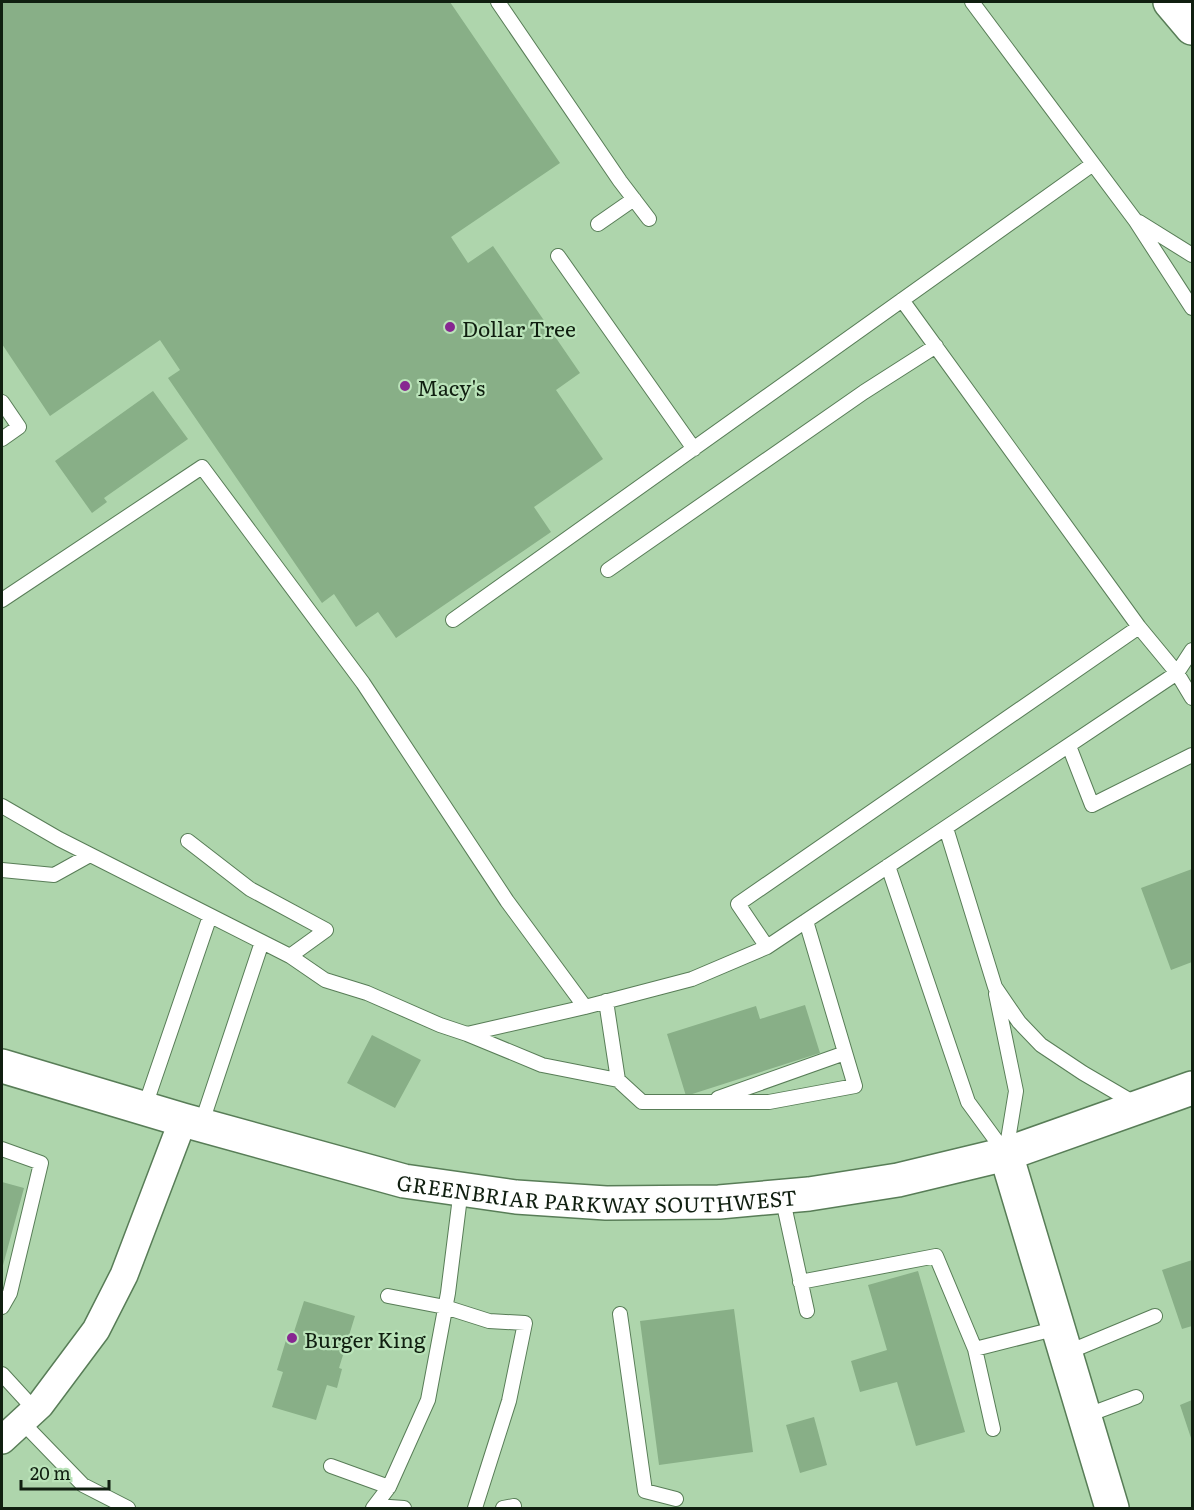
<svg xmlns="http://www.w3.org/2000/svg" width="1194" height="1510" viewBox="0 0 1194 1510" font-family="Literata,serif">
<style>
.building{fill:#88af87}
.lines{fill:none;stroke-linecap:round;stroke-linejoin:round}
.lane-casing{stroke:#587d57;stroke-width:16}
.street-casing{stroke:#587d57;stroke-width:30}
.secondary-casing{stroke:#587d57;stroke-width:36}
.highway-casing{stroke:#587d57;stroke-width:36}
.lane{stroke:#fff;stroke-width:14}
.street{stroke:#fff;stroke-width:27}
.secondary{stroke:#fff;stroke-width:33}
.highway{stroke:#fff;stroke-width:33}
.poi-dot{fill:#872791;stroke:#bae3b9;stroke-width:2}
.labels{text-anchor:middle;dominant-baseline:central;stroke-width:4.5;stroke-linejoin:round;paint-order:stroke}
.poi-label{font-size:21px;fill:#101f10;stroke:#bae3b9;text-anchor:start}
.street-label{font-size:21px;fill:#101f10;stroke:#bae3b9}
</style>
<rect width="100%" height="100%" fill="#aed5ac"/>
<path class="building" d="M2,2H450L560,163L451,237L468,263L493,246L580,373L556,390L603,459L534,507L551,532L396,638L378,612L356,627L334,594L322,603L168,378L180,370L160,340L50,416L2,344Z
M153,391L188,439L104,498L107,502L92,513L55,461Z
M1192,869V962L1171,970L1141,888Z
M805,1005L820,1053L686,1096L667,1034L756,1006L760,1019Z
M372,1035L421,1060L395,1108L347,1083Z
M2,1182L24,1188L2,1269Z
M1192,1260V1326L1182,1329L1162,1270Z
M918,1271L965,1432L916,1446L897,1382L860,1392L851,1361L887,1350L868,1285Z
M304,1301L355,1316L339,1368L342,1369L337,1388L327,1385L316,1420L272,1407L283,1372L277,1370L287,1337L292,1338Z
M734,1309L753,1452L659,1465L640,1321Z
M1192,1400V1441L1180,1405Z
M814,1417L827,1465L800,1473L786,1425Z"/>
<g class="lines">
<g class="lane-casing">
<path id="lane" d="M498,2L620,181L649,219
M972,2L1135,220L1192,308
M1139,222L1192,255
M598,224L634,199
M558,256L694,449
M902,300L1139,627L1177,673L1192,698
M2,402L19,427L2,439
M608,570L864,392L936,346
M2,600L202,467L363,683L507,901L585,1007
M453,620L1093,164
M1069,746L1092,805L1192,755
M2,806L59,839L290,956L325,980L367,993L440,1025L467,1034L542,1065L618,1080L642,1102H769L855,1086L806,921
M946,828L995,987L1019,1022L1041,1045L1083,1073L1136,1104
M188,841L250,889L326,930L290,956
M888,866L968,1102L1006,1154
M2,870L54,875L90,855
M767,947L738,904L1139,627
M996,994L1016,1091L1006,1152
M606,1001L618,1080
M467,1034L585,1007L692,979L767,947L1177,673L1192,650
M718,1098L845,1053
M144,1109L210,916
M201,1125L262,942
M2,1149L41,1163L10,1293L2,1307
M782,1196L807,1311
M800,1282L936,1256L975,1349L993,1429
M388,1296L445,1307L489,1321L525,1323L509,1401L475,1508
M620,1314L645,1491L676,1499
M975,1349L1058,1328
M1066,1353L1155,1316
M2,1374L35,1410
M1085,1416L1136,1397
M22,1422L83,1485L128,1508
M331,1466L389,1487
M375,1506L404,1508
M373,1508L389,1487L428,1400L448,1293L461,1189
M503,1508L514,1506"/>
</g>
<g class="street-casing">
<path id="street" d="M2,1440L40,1405L96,1330L124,1275L183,1120"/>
</g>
<g class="secondary-casing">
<g id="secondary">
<path id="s1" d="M2,1066L183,1120L404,1181L516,1197L606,1203L719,1202L809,1194L898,1180L1006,1154L1192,1088"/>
<path d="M1006,1154L1112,1508"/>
</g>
</g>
<g class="highway-casing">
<path id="highway" d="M1170,2L1192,28"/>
</g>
<use href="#lane" class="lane"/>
<use href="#street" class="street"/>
<use href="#secondary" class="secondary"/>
<use href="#highway" class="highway"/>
</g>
<g class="poi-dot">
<circle cx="450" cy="327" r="6"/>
<circle cx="405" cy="386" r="6"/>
<circle cx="292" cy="1338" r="6"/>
</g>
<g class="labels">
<g class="poi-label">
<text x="462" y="327">Dollar Tree</text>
<text x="417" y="386">Macy's</text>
<text x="304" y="1338">Burger King</text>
</g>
<g class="street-label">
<text stroke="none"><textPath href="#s1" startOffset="612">GREENBRIAR PARKWAY SOUTHWEST</textPath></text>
</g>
</g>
<rect width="1194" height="1510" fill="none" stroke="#101f10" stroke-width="6"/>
<path d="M21 1480v9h88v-9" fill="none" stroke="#101f10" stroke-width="3"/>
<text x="30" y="1480" font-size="18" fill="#101f10" stroke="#bae3b9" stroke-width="4.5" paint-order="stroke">20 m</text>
</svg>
